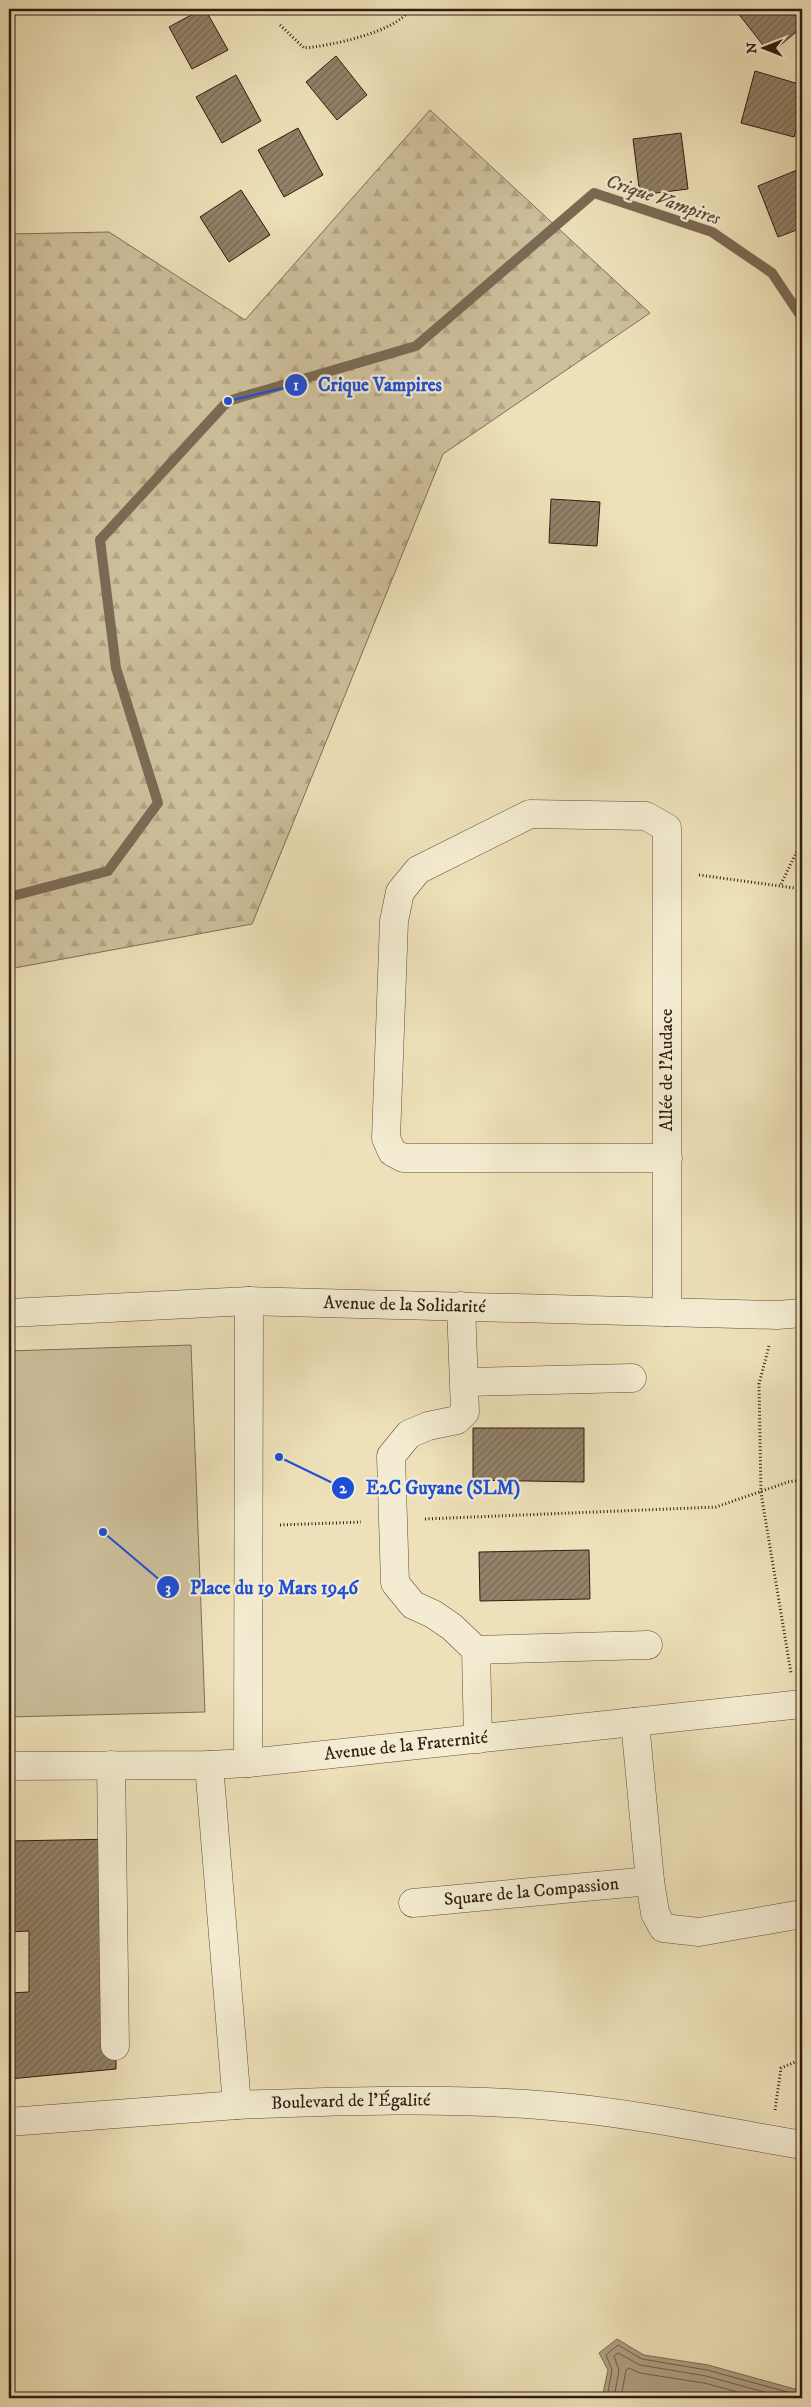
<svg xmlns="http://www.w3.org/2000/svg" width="811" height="2407" viewBox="0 0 811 2407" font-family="'IM FELL DW Pica',serif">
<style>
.green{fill:#cec09d;stroke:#7f6e58}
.forest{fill:url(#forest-firs);stroke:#7f6e58}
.water{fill:#ad9e80;stroke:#7b6a54}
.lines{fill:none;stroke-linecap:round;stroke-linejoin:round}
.shore{stroke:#6e5d49;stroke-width:1}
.stream{stroke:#7b6a54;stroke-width:10}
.building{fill:url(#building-hatch);stroke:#301c12}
.minor-casing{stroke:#604d3c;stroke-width:29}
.path{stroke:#301c12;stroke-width:3;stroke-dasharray:1 2.5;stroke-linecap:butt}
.minor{stroke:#f4ecd2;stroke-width:28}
.labels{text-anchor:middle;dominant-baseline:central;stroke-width:4.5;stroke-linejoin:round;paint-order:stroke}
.street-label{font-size:18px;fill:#301c12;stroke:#f4ecd2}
.water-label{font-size:19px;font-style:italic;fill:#5c4a38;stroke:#f4ecd2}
.leader{fill:none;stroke:#1d4ed8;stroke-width:2}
.callout-dot{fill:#1d4ed8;stroke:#f4ecd2;stroke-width:2}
.mark-label{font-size:15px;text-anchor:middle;font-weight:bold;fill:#fff}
.callout-label{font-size:19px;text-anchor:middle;font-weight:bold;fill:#1d4ed8;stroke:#f4ecd2;stroke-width:4.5;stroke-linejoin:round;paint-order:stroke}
</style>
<defs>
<pattern id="forest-firs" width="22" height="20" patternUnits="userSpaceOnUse" patternTransform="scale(1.25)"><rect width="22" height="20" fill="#cec09d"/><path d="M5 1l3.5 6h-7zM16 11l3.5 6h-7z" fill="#b1a486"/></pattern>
<pattern id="building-hatch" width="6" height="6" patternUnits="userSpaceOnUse" patternTransform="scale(1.25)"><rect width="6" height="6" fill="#938269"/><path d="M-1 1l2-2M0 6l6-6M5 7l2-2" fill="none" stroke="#786a55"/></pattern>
</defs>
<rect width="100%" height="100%" fill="#eee1b9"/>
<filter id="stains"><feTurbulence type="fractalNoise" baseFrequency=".004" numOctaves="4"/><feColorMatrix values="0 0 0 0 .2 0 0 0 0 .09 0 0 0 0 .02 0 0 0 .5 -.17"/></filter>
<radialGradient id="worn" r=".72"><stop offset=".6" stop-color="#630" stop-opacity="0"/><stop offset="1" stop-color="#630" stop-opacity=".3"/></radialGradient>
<path class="green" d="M191,1345L205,1712L9,1717V1351Z"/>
<path class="forest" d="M430,110L650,313L443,454L252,924L9,969V234L109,232L245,320Z"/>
<path class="water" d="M617,2339L644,2355L708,2365L802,2391V2398H602L608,2370L599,2353Z"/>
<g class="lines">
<path class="shore" d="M607,2398L612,2370L606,2355L618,2345L642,2359L707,2370L802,2396
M614,2398L619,2370L614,2356L618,2353L640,2365L706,2376L786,2398
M621,2398L626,2370L629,2368L640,2373L704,2383L760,2398"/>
<path class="stream" d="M9,897L108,871L158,803L116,668L100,540L228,401L416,346L594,193L712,232L772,273L802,318"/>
</g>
<path class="building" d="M202,9H205L228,50L192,69L169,27Z
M741,9H802V27L770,54L737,12Z
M336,56L367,95L337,120L306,82Z
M755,71L802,85V108L794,137L741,123Z
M236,75L261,121L222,143L196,97Z
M298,128L323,175L284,197L258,150Z
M681,133L688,189L640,195L633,139Z
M802,168V228L778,237L758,186Z
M241,190L270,235L229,262L200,217Z
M551,499L600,502L597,546L549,543Z
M473,1428H584V1482L473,1480Z
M589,1550L590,1599L480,1601L479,1552Z
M116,1839V2069L9,2079V1993L29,1992V1931L9,1932V1841Z"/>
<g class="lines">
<g class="minor-casing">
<g id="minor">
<path d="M461,1306L465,1412L457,1420L428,1426L409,1434L391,1456L395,1583L413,1605L433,1614L452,1627L476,1650L478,1739"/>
<path d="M667,1312V828L646,816L530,814L418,870L400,892L394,921L386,1138L392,1152L403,1158H668"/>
<path id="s1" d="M9,1313L249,1301L777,1315L802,1313"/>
<path d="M465,1382L632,1378"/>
<path d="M476,1650L648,1645"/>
<path d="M635,1722L650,1881L655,1913L663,1928L699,1932L802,1914"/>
<path d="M248,1763L249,1301"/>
<path d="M111,1765L115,2046"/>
<path id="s2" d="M209,1765L237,2105C341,2101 446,2097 551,2106C635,2113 719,2131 802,2145"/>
<path id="s3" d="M9,1766L209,1765L248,1763L802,1704"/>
<path id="s4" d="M413,1903L650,1881"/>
<path d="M9,2122L237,2105"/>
</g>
</g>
<path class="path" d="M280,25L304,48C330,46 397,32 410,9
M699,875L802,889
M781,884L802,841
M769,1346L759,1384L761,1493L791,1673
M425,1519L716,1507L788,1482L802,1480
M280,1525L361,1522
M799,1736L802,1763
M775,2110L781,2068L802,2059"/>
<use href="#minor" class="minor"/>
</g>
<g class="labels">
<g class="street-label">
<text transform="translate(667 1070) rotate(-90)">Allée de l'Audace</text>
<text stroke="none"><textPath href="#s1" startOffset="396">Avenue de la Solidarité</textPath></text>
<text stroke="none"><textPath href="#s3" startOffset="398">Avenue de la Fraternité</textPath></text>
<text stroke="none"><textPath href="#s4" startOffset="119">Square de la Compassion</textPath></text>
<text stroke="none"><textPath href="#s2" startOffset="455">Boulevard de l'Égalité</textPath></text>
</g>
<g class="water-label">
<text transform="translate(663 200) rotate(19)">Crique Vampires</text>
</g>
</g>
<path class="leader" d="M228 401L296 385M279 1457L343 1488M103 1532L168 1587"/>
<g class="callout-dot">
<circle cx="228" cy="401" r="5"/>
<circle cx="279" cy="1457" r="5"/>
<circle cx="103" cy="1532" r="5"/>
<circle cx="296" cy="385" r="12"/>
<circle cx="343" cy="1488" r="12"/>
<circle cx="168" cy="1587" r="12"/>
</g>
<g class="mark-label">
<text x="296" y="390">1</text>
<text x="343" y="1493">2</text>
<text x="168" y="1593">3</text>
</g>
<g class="callout-label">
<text x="380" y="391">Crique Vampires</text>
<text x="443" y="1494">E2C Guyane (SLM)</text>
<text x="274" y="1594">Place du 19 Mars 1946</text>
</g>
<rect width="811" height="2407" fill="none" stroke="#eee1b9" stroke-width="30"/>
<rect x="10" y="10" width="791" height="2387" fill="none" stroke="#301c12" stroke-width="2.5"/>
<rect x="15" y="15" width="781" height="2377" fill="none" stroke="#301c12"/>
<g transform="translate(764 48) rotate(270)" stroke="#f4ecd2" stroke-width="4" paint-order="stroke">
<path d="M0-4L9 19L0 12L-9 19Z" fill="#301c12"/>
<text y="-8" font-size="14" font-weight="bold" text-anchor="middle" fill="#301c12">N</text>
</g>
<rect width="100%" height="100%" filter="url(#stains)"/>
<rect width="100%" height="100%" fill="url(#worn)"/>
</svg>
